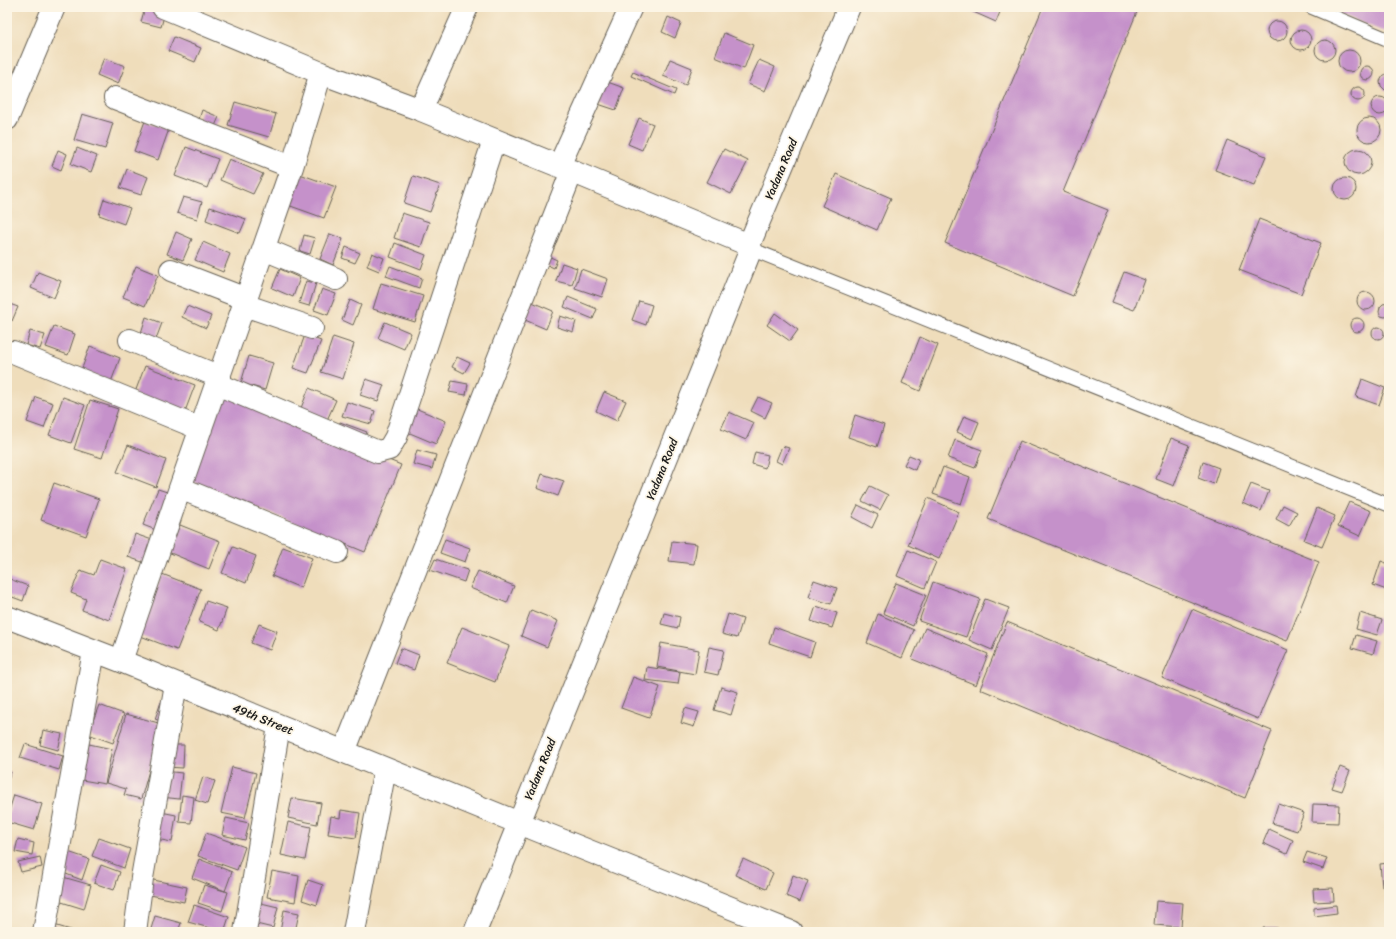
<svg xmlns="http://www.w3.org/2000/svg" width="1396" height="939" viewBox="0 0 1396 939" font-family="Sriracha,sans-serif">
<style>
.building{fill:#c591ca}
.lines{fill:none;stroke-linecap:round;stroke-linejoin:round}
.service-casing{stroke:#666054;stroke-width:15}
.minor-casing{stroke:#666054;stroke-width:24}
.service{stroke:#fff;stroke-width:13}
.minor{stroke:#fff;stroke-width:22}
.labels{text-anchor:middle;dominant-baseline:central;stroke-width:3.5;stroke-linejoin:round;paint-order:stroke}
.street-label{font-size:12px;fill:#1c1c1c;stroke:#fcf5e5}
</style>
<rect width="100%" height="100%" fill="#fcf5e5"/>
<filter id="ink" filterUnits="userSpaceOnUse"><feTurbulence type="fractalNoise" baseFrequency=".025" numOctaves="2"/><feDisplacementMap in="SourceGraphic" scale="8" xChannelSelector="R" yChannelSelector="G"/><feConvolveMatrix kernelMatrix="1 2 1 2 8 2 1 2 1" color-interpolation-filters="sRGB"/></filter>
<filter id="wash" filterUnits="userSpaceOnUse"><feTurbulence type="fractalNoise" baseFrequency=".012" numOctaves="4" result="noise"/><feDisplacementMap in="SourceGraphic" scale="16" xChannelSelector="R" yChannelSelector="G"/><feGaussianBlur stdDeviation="0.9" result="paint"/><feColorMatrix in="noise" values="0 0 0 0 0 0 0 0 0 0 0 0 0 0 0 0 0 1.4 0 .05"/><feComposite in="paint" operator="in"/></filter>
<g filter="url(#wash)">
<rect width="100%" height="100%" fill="#efddbb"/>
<g id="blocks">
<path class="building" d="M145,7L165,12L161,27L141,22Z
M962,7H1002L996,22Z
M1043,7H1139L1063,192L1108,210L1073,296L945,243Z
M1329,7H1389V29L1387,33L1328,9Z
M668,17L681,23L675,38L662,32Z
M1267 31a10 10 0 1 1 20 0a10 10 0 1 1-20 0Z
M1291 40a10 10 0 1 1 20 0a10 10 0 1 1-20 0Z
M724,33L753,45L744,69L715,57Z
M174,37L201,48L195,62L168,51Z
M1315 50a10 10 0 1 1 20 0a10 10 0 1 1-20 0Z
M1338 61a11 11 0 1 1 22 0a11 11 0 1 1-22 0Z
M104,58L125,66L118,84L97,75Z
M670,59L692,68L686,85L663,76Z
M759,60L775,67L765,91L748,84Z
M1360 73a7 7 0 1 1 14 0a7 7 0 1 1-14 0Z
M633,72L676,90L674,95L631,76Z
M1387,73H1389V90H1385L1381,86L1380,81L1383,76Z
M605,81L624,88L616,110L598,104Z
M1351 94a7 7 0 1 1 14 0a7 7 0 1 1-14 0Z
M1371 106a9 9 0 1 1 18 0a9 9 0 1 1-18 0Z
M235,102L276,114L269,137L228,125Z
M202,110L219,117L215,126L199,119Z
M82,114L113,123L105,149L74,140Z
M639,118L653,124L642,150L628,144Z
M1357 130a12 12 0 1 1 24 0a12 12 0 1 1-24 0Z
M145,121L169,129L158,160L134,151Z
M1227,140L1266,156L1254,185L1215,170Z
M186,147L218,159L207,188L175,176Z
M77,148L97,156L91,172L71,164Z
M724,149L748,161L731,194L707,182Z
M1345 162a13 13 0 1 1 26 0a13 13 0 1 1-26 0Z
M58,150L67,154L61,170L52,166Z
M229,159L263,174L253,194L220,180Z
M127,169L148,177L141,195L120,188Z
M297,173L336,187L324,218L285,204Z
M836,174L891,198L877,230L822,206Z
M413,176L440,185L430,212L404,203Z
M1334 189a11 11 0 1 1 22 0a11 11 0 1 1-22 0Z
M183,197L202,202L197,219L177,213Z
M104,199L130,208L124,224L99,215Z
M210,207L246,219L240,233L206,220Z
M402,213L429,222L421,247L394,238Z
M1259,219L1321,243L1301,294L1239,270Z
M176,232L192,239L183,260L167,254Z
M330,234L343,239L333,265L320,259Z
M304,235L315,238L310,254L300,251Z
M203,242L230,254L223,272L195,260Z
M395,243L426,255L421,269L390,257Z
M346,247L360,253L355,263L342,258Z
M372,253L384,258L379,271L367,266Z
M548,256L557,260L554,268L545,264Z
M562,263L577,268L572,285L556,281Z
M136,266L158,275L145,306L123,297Z
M390,266L422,278L419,288L386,276Z
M280,269L300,278L293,297L272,288Z
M581,269L608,279L602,297L575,288Z
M38,272L61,281L54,298L31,288Z
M1124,272L1145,280L1134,310L1112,302Z
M306,281L316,283L309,306L299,303Z
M381,283L423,296L415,322L373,309Z
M322,289L336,294L328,315L314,310Z
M1357 301a9 9 0 1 1 18 0a9 9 0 1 1-18 0Z
M568,297L597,309L593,319L564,307Z
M350,300L361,305L353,325L342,320Z
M639,301L652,305L646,325L632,320Z
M532,302L553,311L546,329L525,320Z
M7,303L18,307L12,321L7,319Z
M1387,303L1389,304V316L1385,317L1381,316L1379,312L1380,307L1383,304Z
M187,306L211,316L206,328L182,317Z
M775,313L798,330L790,341L767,325Z
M560,316L576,321L573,332L557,327Z
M146,317L162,323L156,339L141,333Z
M1350 325a7 7 0 1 1 14 0a7 7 0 1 1-14 0Z
M385,322L411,333L404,349L378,338Z
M54,326L75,334L68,355L46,347Z
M1372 333a6 6 0 1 1 12 0a6 6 0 1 1-12 0Z
M30,331L45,335L40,349L26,345Z
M305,335L321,341L308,373L293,368Z
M333,337L354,344L343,379L321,372Z
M920,337L938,345L920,391L902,383Z
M90,346L120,358L111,382L81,371Z
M249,356L273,363L265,390L241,383Z
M457,357L470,363L464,373L452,367Z
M145,366L195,385L184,414L134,395Z
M366,379L384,385L378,401L360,395Z
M1362,379L1385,388L1379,405L1356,397Z
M452,381L468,384L466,395L449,392Z
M309,388L336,400L327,420L301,408Z
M604,392L626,401L617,421L596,411Z
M225,393L401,465L365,552L189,480Z
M36,397L53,403L44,428L27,422Z
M63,397L85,405L71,443L49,435Z
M758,397L772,403L765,418L751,411Z
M90,400L118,409L102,458L74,449Z
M347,402L375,411L371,424L342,416Z
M415,408L446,421L436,444L405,431Z
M729,412L754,423L746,440L721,429Z
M855,415L884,425L877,447L848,437Z
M964,416L979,422L972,439L957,432Z
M340,422L367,432L363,440L337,430Z
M1171,438L1189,445L1174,486L1156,479Z
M955,440L982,450L975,468L948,458Z
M1020,441L1319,562L1287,641L988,519Z
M128,445L166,460L156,487L117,472Z
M782,446L789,448L782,464L776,461Z
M417,450L436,455L432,469L413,464Z
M755,452L768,455L765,468L752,464Z
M909,455L919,459L915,470L904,465Z
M1203,462L1219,468L1214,484L1198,478Z
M943,467L970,477L961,504L933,494Z
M542,474L564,481L558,496L537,488Z
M54,483L99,499L86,536L41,520Z
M1251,484L1269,491L1261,511L1243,503Z
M870,486L888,495L880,510L862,501Z
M158,489L176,495L161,532L143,525Z
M928,498L959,512L939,559L908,545Z
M1349,502L1371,511L1360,536L1338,526Z
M858,505L878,515L872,528L852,517Z
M1283,505L1297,512L1289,526L1276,519Z
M1317,508L1335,516L1322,547L1304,540Z
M180,525L220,541L209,569L168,552Z
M135,534L155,541L148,564L128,557Z
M445,539L470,548L465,562L440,553Z
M672,541L697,544L694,564L669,561Z
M233,547L256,556L246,583L222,573Z
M283,547L312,558L301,588L272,576Z
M908,550L936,562L925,588L897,576Z
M100,559L127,569L109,620L82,610L86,599L71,593L80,570L94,575Z
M435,559L468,570L464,582L430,570Z
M1381,561L1389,564V591L1373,585Z
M478,571L514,586L507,603L470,588Z
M162,574L201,589L177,650L138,635Z
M7,578L28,586L23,601L7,595Z
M814,580L837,588L831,604L808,597Z
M933,582L980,599L966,637L919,621Z
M896,583L926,595L913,626L883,613Z
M985,599L1009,608L992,650L969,640Z
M206,601L227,608L219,630L199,622Z
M816,606L837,613L832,628L811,621Z
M1192,609L1288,650L1258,719L1162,678Z
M531,610L558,621L547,647L521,636Z
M664,613L680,617L678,628L661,624Z
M1360,613L1382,620L1377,635L1356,629Z
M728,614L743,619L737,638L722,634Z
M878,614L914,630L902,658L867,643Z
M1007,622L1272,731L1245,798L980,689Z
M259,624L277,631L270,650L251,643Z
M462,627L509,646L495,682L447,663Z
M774,627L815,642L810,657L769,643Z
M925,628L988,654L976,685L912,659Z
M1356,635L1377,641L1373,654L1352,648Z
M661,643L699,650L695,674L657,667Z
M709,647L724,650L718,675L704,672Z
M401,648L419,655L414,670L395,663Z
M647,667L680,672L678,684L645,680Z
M633,677L660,687L649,718L621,708Z
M721,687L738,692L731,715L714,710Z
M161,702L169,705L163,722L155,719Z
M99,705L124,714L113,743L88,734Z
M685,708L699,712L694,727L681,723Z
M126,714L162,724L141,799L124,795L126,789L106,783Z
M43,730L62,734L58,750L40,745Z
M25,744L63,756L59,770L20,758Z
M89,744L112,749L105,784L82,780Z
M167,745H184L183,768L166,767Z
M232,767L256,773L245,818L221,813Z
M1340,767L1350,771L1342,791L1332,788Z
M7,771L11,772L7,783Z
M164,771L182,773L179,799L161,797Z
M203,777L215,781L207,804L195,800Z
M14,795L42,804L34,830L7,822V817Z
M182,795L194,797L191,823L179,822Z
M292,798L321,803L317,824L288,818Z
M1278,804L1304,813L1297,831L1272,823Z
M1313,804L1339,805L1338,823L1312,822Z
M341,810L360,813L356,838L328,834L331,816L340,818Z
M156,811L176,815L172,842L151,838Z
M226,818L249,823L245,840L222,835Z
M288,822L311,827L305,860L281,855Z
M1269,829L1293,840L1287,854L1263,843Z
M206,833L245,847L237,870L198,856Z
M99,838L130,849L124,868L92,856Z
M18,839L34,843L32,855L15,852Z
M65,851L89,859L82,880L58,871Z
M1307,852L1327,858L1323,869L1303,862Z
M40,857L42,867L21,872L18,862Z
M199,859L232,872L225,891L192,878Z
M743,859L773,873L766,889L735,875Z
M1389,863V886L1382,887L1380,864Z
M101,865L120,872L114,890L94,883Z
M272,871L299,876L295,902L267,897Z
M793,875L808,881L800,902L786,896Z
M63,877L91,885L84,909L55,900Z
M144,878L187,887L184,902L141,893Z
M308,880L323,885L317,905L302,900Z
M204,885L228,892L222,911L198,903Z
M1333,888L1334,901L1314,902L1313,889Z
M1156,901L1183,903L1181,927L1154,925Z
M257,902L278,907L273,928L252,923Z
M194,905L229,917L224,932L188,922Z
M1336,905L1337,913L1314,916V908Z
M284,910L299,913L295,932H280Z
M155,916L181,923L178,932H150Z
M51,924L77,932H48Z
M1263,928H1278V932H1263Z"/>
</g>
</g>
<g filter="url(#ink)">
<use href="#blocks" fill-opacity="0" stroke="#666054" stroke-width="1"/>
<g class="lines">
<g class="service-casing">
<path id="service" d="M1311,7L1389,40
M751,249L1389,505"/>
</g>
<g class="minor-casing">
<path id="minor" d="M163,7L321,73L421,110L559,166L749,245
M115,98L292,167
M421,110L467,7
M7,119L54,7
M559,166L631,7
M264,249L336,279
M171,270L246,299
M244,305L312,328
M130,340L220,377
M13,352L201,429
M217,384L378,452L389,449L396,437L494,140
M180,488L337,552
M7,617L121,661L519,823L791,932
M121,661L180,488L292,167L321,73
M344,752L572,171
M44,932L94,651
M135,932L142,878L176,684
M245,932L279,726
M354,932L385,769
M475,932L751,249L749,245L849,7"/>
</g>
<use href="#service" class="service"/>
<use href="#minor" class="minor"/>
</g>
</g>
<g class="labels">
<g class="street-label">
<text transform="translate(781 169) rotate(-67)">Yadana Road</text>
<text transform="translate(662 469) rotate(-68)">Yadana Road</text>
<text transform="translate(263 719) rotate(22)">49th Street</text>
<text transform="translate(540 769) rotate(-68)">Yadana Road</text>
</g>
</g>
<rect width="1396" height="939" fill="none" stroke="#fcf5e5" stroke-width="24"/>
</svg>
